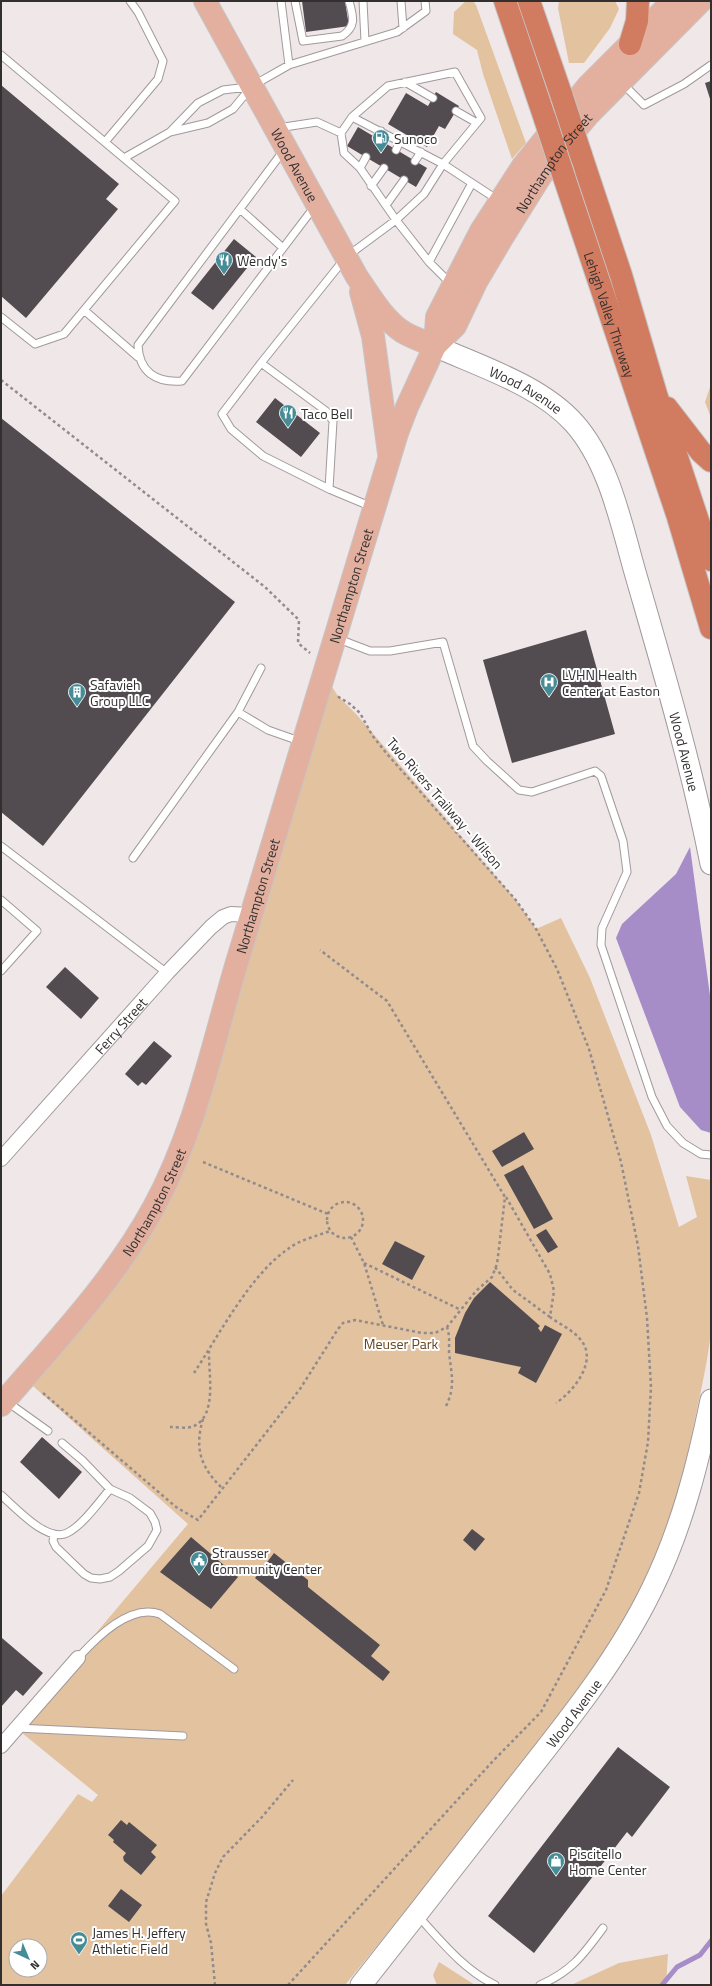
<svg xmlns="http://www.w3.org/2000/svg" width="712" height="1986" viewBox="0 0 712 1986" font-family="'Titillium Web',sans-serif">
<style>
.green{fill:#e3c29f;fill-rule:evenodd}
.water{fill:#a68dc7}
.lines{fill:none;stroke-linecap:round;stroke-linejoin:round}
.stream{stroke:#a68dc7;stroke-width:5}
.building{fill:#524c50}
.lane-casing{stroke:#a1999b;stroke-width:9}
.street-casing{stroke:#a1999b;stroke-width:16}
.secondary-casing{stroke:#a1999b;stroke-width:23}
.primary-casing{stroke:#c6c5c5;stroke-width:24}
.highway-casing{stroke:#c6c5c5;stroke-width:24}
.path{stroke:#918b8c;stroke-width:2.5;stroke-dasharray:3 3;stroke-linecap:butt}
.lane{stroke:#fff;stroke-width:7}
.street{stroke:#fff;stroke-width:14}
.secondary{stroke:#fff;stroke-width:21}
.primary{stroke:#e3b0a0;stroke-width:22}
.highway{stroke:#d17b61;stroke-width:22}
.highway-bridge-casing{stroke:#c6c5c5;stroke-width:24;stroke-linecap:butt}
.highway-bridge{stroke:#d17b61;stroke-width:22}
.labels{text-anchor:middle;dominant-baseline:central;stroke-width:4;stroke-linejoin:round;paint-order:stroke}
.poi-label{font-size:14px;fill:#322f2f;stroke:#fff;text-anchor:start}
.street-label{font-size:14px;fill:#322f2f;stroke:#fff}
.park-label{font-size:14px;fill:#66451d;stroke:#fff}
</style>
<rect width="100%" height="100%" fill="#efe7e8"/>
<path class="green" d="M466,1H473L476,5L526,143L512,159L483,74L477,50L453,34L454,12Z
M559,1H615L619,9L610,28L584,63H569L558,8Z
M711,384V418L705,402Z
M325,676L338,696L357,715L515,899L536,929L561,918L590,978L651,1135L679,1227L697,1217L686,1176L711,1180V1331C708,1359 702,1386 696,1414C685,1471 671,1530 645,1582C613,1645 569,1701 527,1757C468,1834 407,1910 345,1985H1V1896L78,1794L92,1802L98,1795L16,1728L188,1524L24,1378L153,1210ZM16,1946H40V1970H16Z
M668,1954L666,1985H571L619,1963Z
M439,1962L475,1985H437L433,1975Z"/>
<path class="water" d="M690,847L711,1003V1133L701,1130L680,1107L616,938L622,924L676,874Z"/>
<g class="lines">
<path class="stream" d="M662,1985L677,1967L700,1955L711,1941"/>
</g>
<path class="building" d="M302,1H345L349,26L306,32Z
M711,81V102L705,83Z
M1,85L119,184L106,199L118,209L26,318L1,296Z
M436,92L459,106L445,129L439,126L427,147L388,124L406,93L428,106Z
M358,127L427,168L416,187L347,146Z
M234,239L256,257L213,310L191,293Z
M275,398L320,433L301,457L256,422Z
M1,418L235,602L43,846L1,812Z
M586,630L615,734L512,763L483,660Z
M65,967L99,998L81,1019L46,987Z
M154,1041L172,1056L146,1085L142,1082L138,1086L125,1074Z
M524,1132L534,1149L502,1167L492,1151Z
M523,1165L553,1219L534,1229L504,1175Z
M546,1229L558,1247L548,1253L536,1235Z
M395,1241L425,1256L412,1280L382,1264Z
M490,1282L540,1326L538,1328L541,1332L545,1325L562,1334L536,1383L518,1373L521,1367L455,1353V1338L465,1313L474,1298Z
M42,1437L82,1472L59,1499L20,1462Z
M472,1529L485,1539L475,1551L463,1540Z
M191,1537L238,1577L211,1609L160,1572Z
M274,1553L308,1580V1587L380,1645L371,1656L390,1672L383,1681L255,1578Z
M2,1638L43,1673L23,1696L16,1690L1,1707Z
M618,1747L670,1787L632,1837L627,1832L534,1953L488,1916Z
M121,1820L127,1825L129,1822L157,1845L151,1852L156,1857L141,1875L124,1861L123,1857L126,1853L113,1842L114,1840L108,1835Z
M121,1889L142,1905L129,1922L108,1906Z"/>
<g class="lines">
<g class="lane-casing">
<path id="lane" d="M281,1L289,65
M295,1L303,41L342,36C357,26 353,16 349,1
M363,1L365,41
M401,1L403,28
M1,55L175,201L64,334L35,344L1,317
M405,82L433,98
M622,83L644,105L684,84L711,65
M456,111L477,123
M352,117L388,86L455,72L481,118L443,164L472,183
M278,128L317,122L341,133L344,153L360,168L396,220L346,257L261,363L326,411L333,421L329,489L372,507
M170,132L198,103L223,90L248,87
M341,133L352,117L443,164L424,194L396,220L429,262L451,284
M376,138L381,131
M105,142L158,79L163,61L138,12L130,1
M284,150L138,345C139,372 156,383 182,381L315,206
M396,150L400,141
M124,158L170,132L208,123L233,109L252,86L289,65L397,32L426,11L425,1
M415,161L421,152
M360,168L366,157
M371,186L384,168
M386,205L404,180
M240,209L283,248
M429,262L472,183L498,200
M84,310L138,357
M261,363L222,414L231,429L263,456L329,489
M336,638L370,651H390L443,642L473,746L487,761L519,790L532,792L595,771L601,776L623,841L627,872L602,928L601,945L652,1097L667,1126L683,1143L701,1154L711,1155
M238,712L261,668
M1,846L167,973
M133,858L238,712L268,730L302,742
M1,900L37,931L1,971
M6,1401L48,1431
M1,1495C15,1507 47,1543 67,1533C82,1526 99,1502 110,1489
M54,1535L53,1541L56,1547L84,1574L91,1578L100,1579L110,1577L119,1571L148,1546L157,1530L155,1522L150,1513L130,1498L110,1489L82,1460L62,1443
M78,1658C96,1638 130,1603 160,1614L234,1669
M17,1728L183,1736
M418,1916C442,1942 463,1969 495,1985
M540,1985C572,1971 583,1955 603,1928"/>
</g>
<g class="street-casing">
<g id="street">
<path id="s1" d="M1,1159L167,973L211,927L223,917L231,914L251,915"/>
<path d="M1,1746L78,1658"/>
</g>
</g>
<g class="secondary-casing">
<g id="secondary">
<path id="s2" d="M435,346C481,367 540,385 574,423C610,463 622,528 637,579C664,673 692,767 711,864"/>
<path id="s3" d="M361,1985C414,1918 467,1850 519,1783C568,1721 618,1659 652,1589C681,1530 698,1464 711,1400"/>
</g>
</g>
<g class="primary-casing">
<g id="primary">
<path id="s4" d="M205,1L357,277C370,296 384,320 403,332C413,338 425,342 435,346"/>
<path d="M361,292L373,336L389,453"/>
<path d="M435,346L437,317L481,231L523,166L588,86L673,1"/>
<path id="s5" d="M1,1405C55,1342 114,1281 154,1207C198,1126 214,1036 241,949C293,777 344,605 397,433L407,407L435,346L455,326L476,282L502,238L540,177L560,148L589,114L701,1"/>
</g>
</g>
<g class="highway-casing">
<g id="highway">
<path d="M505,1L545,119"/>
<path d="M529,1L562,97"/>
<path d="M630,44L637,21L638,1"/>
<path d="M581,155L621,275L656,394L711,560"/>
<path id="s6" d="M564,177L678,517L711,628"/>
<path d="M667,408L701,452L711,461"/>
</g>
</g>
<path class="path" d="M1,380L265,587L299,620L298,643L310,653
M203,1162L328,1214
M506,1197L550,1274L554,1291L550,1317C559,1324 573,1330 580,1339C599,1360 574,1391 556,1403
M327 1220a18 18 0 1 1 36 0a18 18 0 1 1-36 0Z
M351,1237L364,1263L383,1325
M364,1263L461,1310
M495,1267L513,1290L550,1317
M194,1373C219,1335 250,1275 288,1249C299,1240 317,1236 330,1231
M43,1393L176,1507L198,1520L300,1389L338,1329L343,1323L355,1320L422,1333H435L447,1327L476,1291L492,1277L497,1264L499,1248L505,1197L387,1001L320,950
M446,1406C456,1386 451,1373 449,1352C449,1343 450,1336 447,1327
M203,1419C194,1449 201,1468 223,1489
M170,1427C177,1427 187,1429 194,1426C218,1415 208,1371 209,1351
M215,1985L211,1943L206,1924V1902L215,1873L223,1857L262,1817L293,1780
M288,1985L493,1761L541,1712L606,1590L639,1493L648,1442L651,1387L647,1318L638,1246L621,1162L589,1049L557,969L535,927L515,899L387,754L372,735L360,713L350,704L337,696"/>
<use href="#lane" class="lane"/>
<use href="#street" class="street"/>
<use href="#secondary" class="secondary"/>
<use href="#primary" class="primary"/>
<use href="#highway" class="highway"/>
<g class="highway-bridge-casing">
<path id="highway-bridge" d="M562,97L581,155
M545,119L564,177"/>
</g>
<use href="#highway-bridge" class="highway-bridge"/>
</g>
<defs>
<g id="fuel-pin" transform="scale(0.9)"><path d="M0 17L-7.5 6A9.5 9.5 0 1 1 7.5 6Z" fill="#468c97" stroke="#fff"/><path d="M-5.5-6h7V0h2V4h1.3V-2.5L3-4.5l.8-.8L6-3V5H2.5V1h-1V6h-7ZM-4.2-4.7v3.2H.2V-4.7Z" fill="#fff"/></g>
<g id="restaurant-pin" transform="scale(0.9)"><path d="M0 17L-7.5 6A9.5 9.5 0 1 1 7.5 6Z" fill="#468c97" stroke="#fff"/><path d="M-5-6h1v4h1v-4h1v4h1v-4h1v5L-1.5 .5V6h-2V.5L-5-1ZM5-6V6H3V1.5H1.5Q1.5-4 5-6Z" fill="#fff"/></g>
<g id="hospital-pin" transform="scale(0.9)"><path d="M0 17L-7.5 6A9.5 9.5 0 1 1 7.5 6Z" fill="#468c97" stroke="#fff"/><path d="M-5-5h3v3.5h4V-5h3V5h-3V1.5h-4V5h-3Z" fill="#fff"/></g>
<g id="building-pin" transform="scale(0.9)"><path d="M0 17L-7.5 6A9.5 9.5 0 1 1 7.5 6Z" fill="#468c97" stroke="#fff"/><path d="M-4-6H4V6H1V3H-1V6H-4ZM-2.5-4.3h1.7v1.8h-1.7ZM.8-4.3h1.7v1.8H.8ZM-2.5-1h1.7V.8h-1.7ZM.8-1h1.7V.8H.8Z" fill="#fff"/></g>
<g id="civic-pin" transform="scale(0.9)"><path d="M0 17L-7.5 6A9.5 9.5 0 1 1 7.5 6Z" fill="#468c97" stroke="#fff"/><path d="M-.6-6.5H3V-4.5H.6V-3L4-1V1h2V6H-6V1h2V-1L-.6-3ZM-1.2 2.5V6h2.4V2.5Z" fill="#fff"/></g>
<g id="shop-pin" transform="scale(0.9)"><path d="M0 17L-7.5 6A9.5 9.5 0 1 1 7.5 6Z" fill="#468c97" stroke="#fff"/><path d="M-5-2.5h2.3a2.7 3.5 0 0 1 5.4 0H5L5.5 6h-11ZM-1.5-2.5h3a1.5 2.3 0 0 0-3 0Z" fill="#fff"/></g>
<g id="stadium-pin" transform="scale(0.9)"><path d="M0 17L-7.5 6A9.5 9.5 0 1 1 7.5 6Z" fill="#468c97" stroke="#fff"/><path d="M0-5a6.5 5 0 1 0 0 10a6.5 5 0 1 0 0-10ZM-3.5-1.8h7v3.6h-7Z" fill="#fff"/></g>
</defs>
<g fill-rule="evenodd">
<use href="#fuel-pin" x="381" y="138"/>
<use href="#restaurant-pin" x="224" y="260"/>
<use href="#restaurant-pin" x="288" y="413"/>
<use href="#hospital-pin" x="549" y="682"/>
<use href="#building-pin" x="77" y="692"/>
<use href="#civic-pin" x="199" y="1560"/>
<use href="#shop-pin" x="556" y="1861"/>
<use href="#stadium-pin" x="79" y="1940"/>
</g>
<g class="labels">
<g class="poi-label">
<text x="394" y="138">Sunoco</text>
<text x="237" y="260">Wendy's</text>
<text x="301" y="413">Taco Bell</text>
<text x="562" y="674">LVHN Health<tspan x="562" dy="16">Center at Easton</tspan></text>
<text x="90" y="684">Safavieh<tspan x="90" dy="16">Group LLC</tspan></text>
<text x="212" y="1552">Strausser<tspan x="212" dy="16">Community Center</tspan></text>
<text x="569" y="1853">Piscitello<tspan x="569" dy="16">Home Center</tspan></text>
<text x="92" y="1932">James H. Jeffery<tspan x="92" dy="16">Athletic Field</tspan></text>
</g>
<g class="street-label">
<text stroke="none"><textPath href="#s5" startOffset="1377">Northampton Street</textPath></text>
<text stroke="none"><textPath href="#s4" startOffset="187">Wood Avenue</textPath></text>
<text stroke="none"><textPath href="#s6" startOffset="145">Lehigh Valley Thruway</textPath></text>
<text stroke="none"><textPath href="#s2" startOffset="101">Wood Avenue</textPath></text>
<text stroke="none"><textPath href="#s5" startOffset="903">Northampton Street</textPath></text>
<text stroke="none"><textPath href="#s2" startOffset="509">Wood Avenue</textPath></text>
<text transform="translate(445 803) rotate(49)">Two Rivers Trailway - Wilson</text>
<text stroke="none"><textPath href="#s5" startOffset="579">Northampton Street</textPath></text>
<text stroke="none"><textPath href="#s1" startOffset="179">Ferry Street</textPath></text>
<text stroke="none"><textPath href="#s5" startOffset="255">Northampton Street</textPath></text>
<text stroke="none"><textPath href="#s3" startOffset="345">Wood Avenue</textPath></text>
</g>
<g class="park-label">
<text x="401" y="1343">Meuser Park</text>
</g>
</g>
<rect width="712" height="1986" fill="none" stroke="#322f2f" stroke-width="4"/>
<g transform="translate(28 1958) rotate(136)"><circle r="19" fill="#ffffff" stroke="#adacac"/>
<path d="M0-3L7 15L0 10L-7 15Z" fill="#468c97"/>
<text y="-6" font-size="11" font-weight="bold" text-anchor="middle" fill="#322f2f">N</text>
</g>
</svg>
